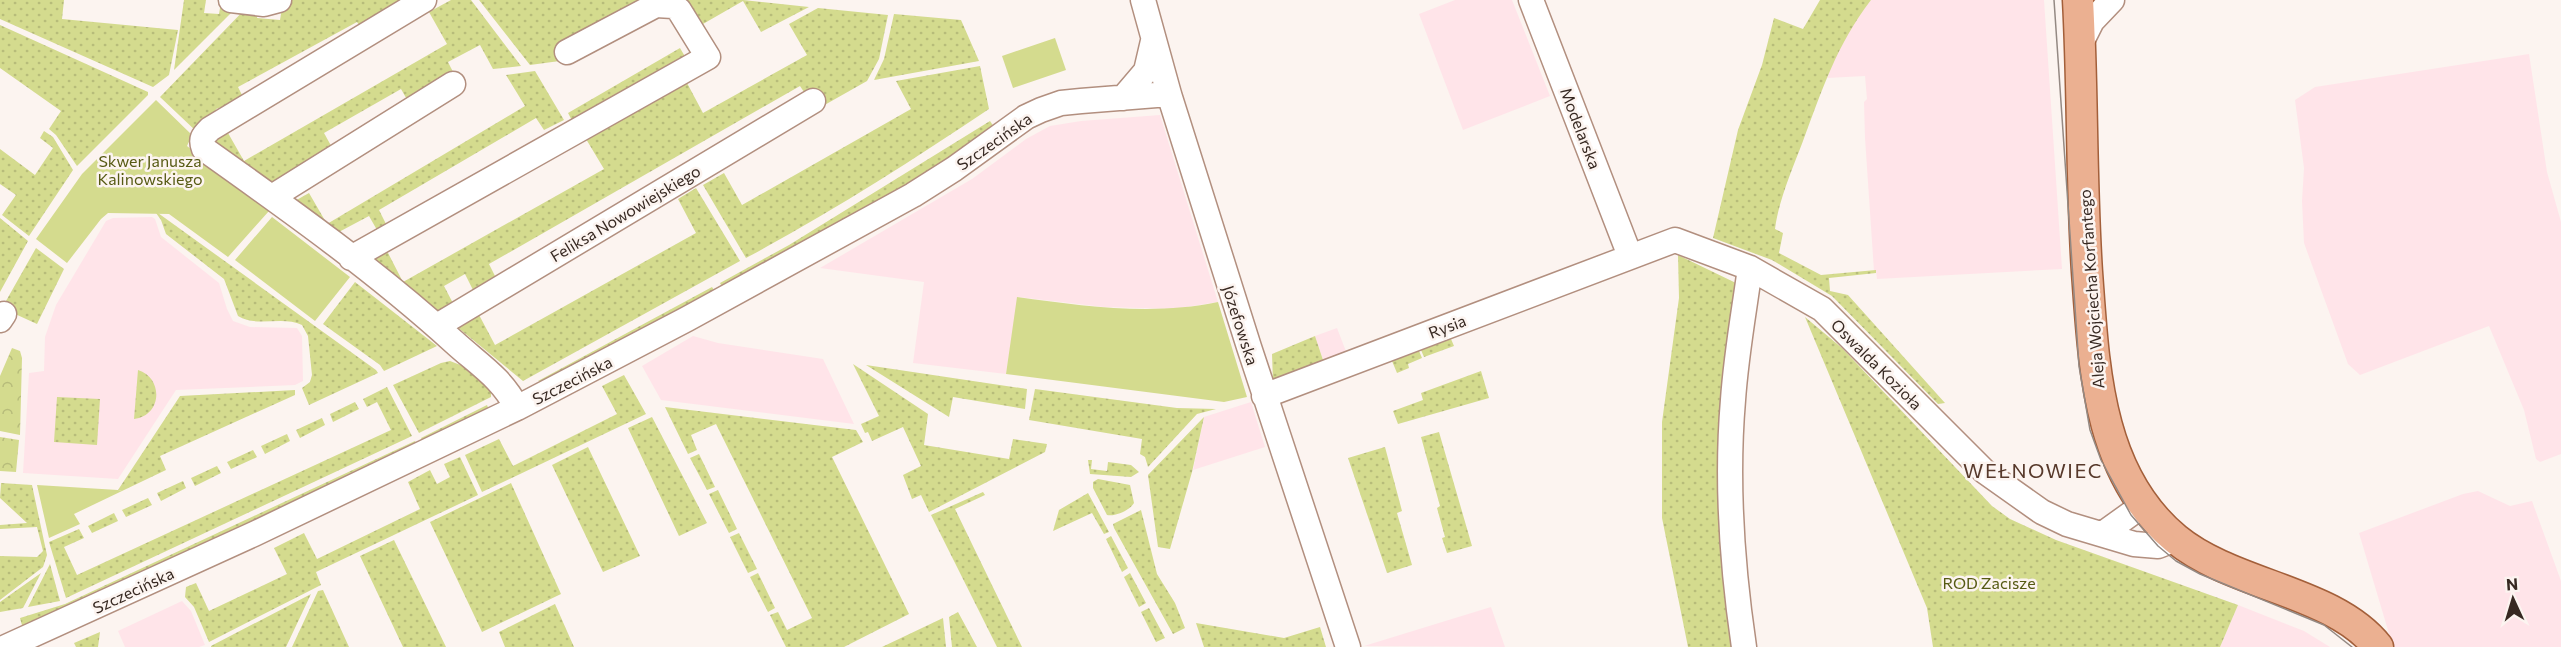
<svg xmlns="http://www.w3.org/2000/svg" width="2561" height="647" viewBox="0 0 2561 647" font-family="Commissioner,sans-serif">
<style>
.commercial{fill:#ffe4e9}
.grass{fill:url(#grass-dots)}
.forest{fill:url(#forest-crowns)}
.park{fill:#d4db8e}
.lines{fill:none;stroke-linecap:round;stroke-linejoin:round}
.minor-casing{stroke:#b28f7f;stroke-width:27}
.major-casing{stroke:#a35f3a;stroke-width:33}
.minor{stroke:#fff;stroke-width:24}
.major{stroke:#ebb091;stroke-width:30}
.tram{stroke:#948983;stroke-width:1.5}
.labels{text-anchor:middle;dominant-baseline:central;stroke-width:5;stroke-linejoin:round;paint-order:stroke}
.street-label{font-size:16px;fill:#372922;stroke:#fcf4f0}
.park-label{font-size:16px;fill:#565a13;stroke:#fcf4f0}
.quarter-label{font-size:20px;letter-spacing:1.5px;fill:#57392b;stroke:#fcf4f0}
</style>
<defs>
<pattern id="grass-dots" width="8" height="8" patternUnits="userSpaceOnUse" patternTransform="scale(1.5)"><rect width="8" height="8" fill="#d4db8e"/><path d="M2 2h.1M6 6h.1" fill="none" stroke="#b7bc7a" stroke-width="1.8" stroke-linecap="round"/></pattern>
<pattern id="forest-crowns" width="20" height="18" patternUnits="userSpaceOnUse" patternTransform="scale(1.5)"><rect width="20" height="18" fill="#d4db8e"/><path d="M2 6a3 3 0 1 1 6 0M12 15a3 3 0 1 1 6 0" fill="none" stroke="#b7bc7a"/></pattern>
</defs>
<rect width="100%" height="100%" fill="#fcf4f0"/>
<path class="commercial" d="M1455,0H1512L1550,96L1463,130L1419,14Z
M1871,0H2044L2062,269L1877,279L1876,271H1874L1865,138L1864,102L1867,99L1865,76L1827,78L1836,53L1852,24Z
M2529,54L2547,172L2561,222V454L2540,462L2536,459L2524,410L2489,326L2360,375L2348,364L2304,243L2302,201L2304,168L2295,100L2315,87Z
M1160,115L1218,302L1174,309L1103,307L1018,297L1006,374L913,363L924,282L820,268L972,179L1026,139L1050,126L1081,121Z
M152,217L155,219L161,237L219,283L227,309L233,321L250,327L297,328L302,336L303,381L295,385L176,390L118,479L23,473L29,373L44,371L45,337L56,305L106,221L113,218Z
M1337,328L1347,354L1324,363L1315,336Z
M693,336L718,343L823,359L854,424L661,400L642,366Z
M1251,402L1265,447L1193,470L1204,417Z
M2478,491L2510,506L2532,501L2561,581V647H2393L2359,533L2463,494Z
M182,601L191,611L205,645L199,647H125L118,631Z
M2238,605L2304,631L2330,647H2220Z
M1491,607L1505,647L1364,646Z"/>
<path class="grass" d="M0,0H64L62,19L178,30L169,75L153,87L0,19Z
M184,0H206L204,13L219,14L221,2L240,4L174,70Z
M292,0H419L364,33L357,22L238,87L244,99L216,109L212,124L197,132L160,97L249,5L258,6L257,18L280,20L282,8L285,9Z
M451,0H471L521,66L493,69L480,45L448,62L456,78L409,103L401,89L324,133L334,151L276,187L215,142L216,139L228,133L244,161L447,44L429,12Z
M479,0H743L809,7L761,32L743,1L696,28L675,4L567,60L530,65Z
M1820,0H1871C1836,46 1823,88 1803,141C1792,170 1779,199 1775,229L1783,233L1779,253L1821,275L1876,270V273L1829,278L1830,291L1848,295L1945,403L1938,404L1832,296L1772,260L1713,238L1738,130L1762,65L1774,18L1803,29Z
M818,8L888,15L879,59L867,81L821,107L808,98L800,86L489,264L499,284L476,296L465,274L444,286L456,309L443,316L371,260L387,251L403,282L604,169L586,139L687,83L703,113L807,55L789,24Z
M894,14L961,20L979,61L874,80L884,59Z
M0,25L148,92V95L77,166L56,135L49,129L61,111L0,68Z
M680,48L690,65L576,128L568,113Z
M980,66L989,109C910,162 830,213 746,258L703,185L724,173L742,205L911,109L896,81Z
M535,71L564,120L544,130L536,118L379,210L390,232L381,237L369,216L337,233L293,202L309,193L327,224L525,106L506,75Z
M990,121L994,127L947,162L723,289L720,283L789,245Z
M44,131L53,137L73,170L29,236L2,215L16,195L0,184V149L35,175L53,148L40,138Z
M696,188L740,261L523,381L456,326L478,313L495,345L696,233L678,199Z
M133,195L376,370L378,373L309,405L302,388L310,382L312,375L308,336L302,325C282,315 257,328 238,316L224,279L166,234L161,220L156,213H115Z
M0,218L28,241L0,292Z
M36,248L64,269L37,324L2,308Z
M1678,255L1738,284L1736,647H1688L1662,518V422L1679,298Z
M355,282L437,346L384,371L380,365L323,324Z
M712,287L716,293L548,382L538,381Z
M1805,317L1842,348L1992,506L2010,519L2056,540L2238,605L2220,647H1933L1927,608Z
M1315,336L1324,363L1273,382L1272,354Z
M1451,339L1454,346L1424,357L1421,350Z
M1419,351L1422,358L1408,364L1409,368L1397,373L1392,361Z
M450,361L463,366L491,388V397L419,433L393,385L441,363Z
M853,364L928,414L924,445L1009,459L1013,439L1047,444L1045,452L929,512L921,495L912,499L903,475L921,466L903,427L872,441L868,432L865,433L861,424L879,416Z
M866,365L1027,389L1025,409L953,397L949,417Z
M138,370C164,378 162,416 134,419Z
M1481,371L1489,398L1398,424L1393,411L1423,400L1421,393Z
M624,375L646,414L482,492L465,455L499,439L513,466L617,414L602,386Z
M387,387L412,436L66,598L49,542L79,529L84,538L64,547L77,575L391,430L377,402L367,407L363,399Z
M1035,389L1177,408L1216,409L1197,414L1148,467L1145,457L1140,454L1142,439L1029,420Z
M295,390V395L160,456L166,470L122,491L118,490L180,396Z
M57,397L100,399L97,445L54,442Z
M355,402L359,409L333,422L330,414Z
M487,405L489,410L423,443L421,438Z
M665,407L856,430L863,442L832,457L909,614L844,647H786L770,615L778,612L787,630L812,618L716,424L691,435L697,450L688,454Z
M652,417L707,523L679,536L628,428Z
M1204,417L1192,472L1170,549L1158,547L1148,475Z
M322,418L325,425L300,438L296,430Z
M1439,432L1472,546L1447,553L1442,538L1445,537L1437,508L1440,506L1421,437Z
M287,434L290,441L265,454L261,446Z
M415,441L417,446L23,629L20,618L65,604Z
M588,447L640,556L603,572L552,465Z
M1385,447L1402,511L1397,513L1412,565L1387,573L1348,458Z
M253,450L257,457L231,469L227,462Z
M699,454L715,487L707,490L690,458Z
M460,457L478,495L316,572L321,585L209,642L194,607L185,597L186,587L196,583L209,611L287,574L274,548L304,533L317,559L420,509L408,482L430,470L437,484L450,477L444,464Z
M1088,460H1092L1091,469L1107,471L1108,462L1131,465L1139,472L1131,477L1090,474Z
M217,466L221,473L195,486L191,478Z
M1098,479L1130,485L1134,503C1130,510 1115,517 1107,515L1093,488V482Z
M183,481L186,488L161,501L157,493Z
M1,483L32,485L47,555L43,567L0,600V556L37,557L43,551L37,527L0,529V525L27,523L0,498Z
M511,483L561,594L482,632L430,522Z
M718,490L737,529L729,533L709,494Z
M983,492L985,495L955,509L1022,647H997L931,515Z
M1088,493L1109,532L1104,534L1092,513L1053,531L1059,510Z
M148,498L152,505L126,517L122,510Z
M1141,510L1157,574L1175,603L1185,628L1173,634L1114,528L1113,524Z
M114,513L118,521L92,533L88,526Z
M739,533L757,569L748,573L730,537Z
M1111,536L1128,568L1122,572L1106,539Z
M394,540L446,647H403L360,556Z
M50,564L60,601L28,607Z
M41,573L23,608L0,612V602Z
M758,573L775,608L768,612L750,577Z
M1130,573L1146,603L1139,607L1124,577Z
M323,590L349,647H292L318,591Z
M311,594L286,647H211V646Z
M555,604L574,647H505L499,632Z
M1149,608L1165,638L1156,642L1141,612Z
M958,612L977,647H952L949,617Z
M943,618L946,647H882Z
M1196,623L1284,638L1320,627L1326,647H1204Z
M100,632L98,647H76L74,643Z"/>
<path class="forest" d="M12,348L20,351L22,358L20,435L0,431V376Z
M0,437L19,440L16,472L0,471Z"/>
<path class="park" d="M1055,38L1066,70L1013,88L1002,56Z
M156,100L192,135L187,146L269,211L228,257L169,214L108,213L101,219L67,263L36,239L82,174Z
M272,217L350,277L315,321L235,260Z
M1017,297C1083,306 1152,316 1218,302L1247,397L1224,402L1006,374Z
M37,485L118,490L122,491L74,514L80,524L49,538Z"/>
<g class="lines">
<g class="minor-casing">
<path id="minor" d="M231,0L264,4L279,0
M424,0L210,129C203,136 200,139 204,149C290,210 377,272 454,342C478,364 502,378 517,408
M1143,0L1169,94L1249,347L1348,647
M1531,0L1630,256
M2080,45L2092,21L2112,0
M1123,98L1146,71L1153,41
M272,197L453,84
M351,258L708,57L679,10L673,6L656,5L567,52
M0,320L4,314
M437,326L813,101
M1264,396L1675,240L1750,268L1822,309L1984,471L2042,512L2067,524L2134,544L2158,546L2176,539
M2104,533L2143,505
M6,647L254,534L517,408L687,319L913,195L954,169L1026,117L1041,110L1061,103L1081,101L1169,94
M1744,647C1732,566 1726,482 1733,400C1736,355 1744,312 1750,268"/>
</g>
<g class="major-casing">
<path id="major" d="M2078,0C2083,91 2081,181 2087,272C2094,366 2097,474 2176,539C2233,586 2334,591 2378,647"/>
</g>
<use href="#minor" class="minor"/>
<use href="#major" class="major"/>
<path class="tram" d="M2054,0L2079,366L2090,430L2101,460L2131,515L2158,546L2176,561L2200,574L2324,625L2352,647"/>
</g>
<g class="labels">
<g class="street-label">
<text transform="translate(1581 128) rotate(69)">Modelarska</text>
<text transform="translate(994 141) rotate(-35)">Szczecińska</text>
<text transform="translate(625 213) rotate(-31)">Feliksa Nowowiejskiego</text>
<text transform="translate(2091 289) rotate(-94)">Aleja Wojciecha Korfantego</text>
<text transform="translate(1241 325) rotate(72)">Józefowska</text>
<text transform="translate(1447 326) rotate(-21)">Rysia</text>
<text transform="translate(1877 364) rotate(45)">Oswalda Kozioła</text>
<text transform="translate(572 380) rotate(-27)">Szczecińska</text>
<text transform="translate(133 590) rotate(-25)">Szczecińska</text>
</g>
<g class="park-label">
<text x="150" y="160">Skwer Janusza<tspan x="150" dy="18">Kalinowskiego</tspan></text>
<text x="1989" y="582">ROD Zacisze</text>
</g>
<g class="quarter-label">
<text x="2033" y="470">WEŁNOWIEC</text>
</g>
</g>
<g transform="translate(2513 599) rotate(356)" stroke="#fcf4f0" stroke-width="4.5" paint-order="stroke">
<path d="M0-4.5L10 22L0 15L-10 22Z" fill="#372922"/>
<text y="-9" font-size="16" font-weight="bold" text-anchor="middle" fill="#372922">N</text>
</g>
</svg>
